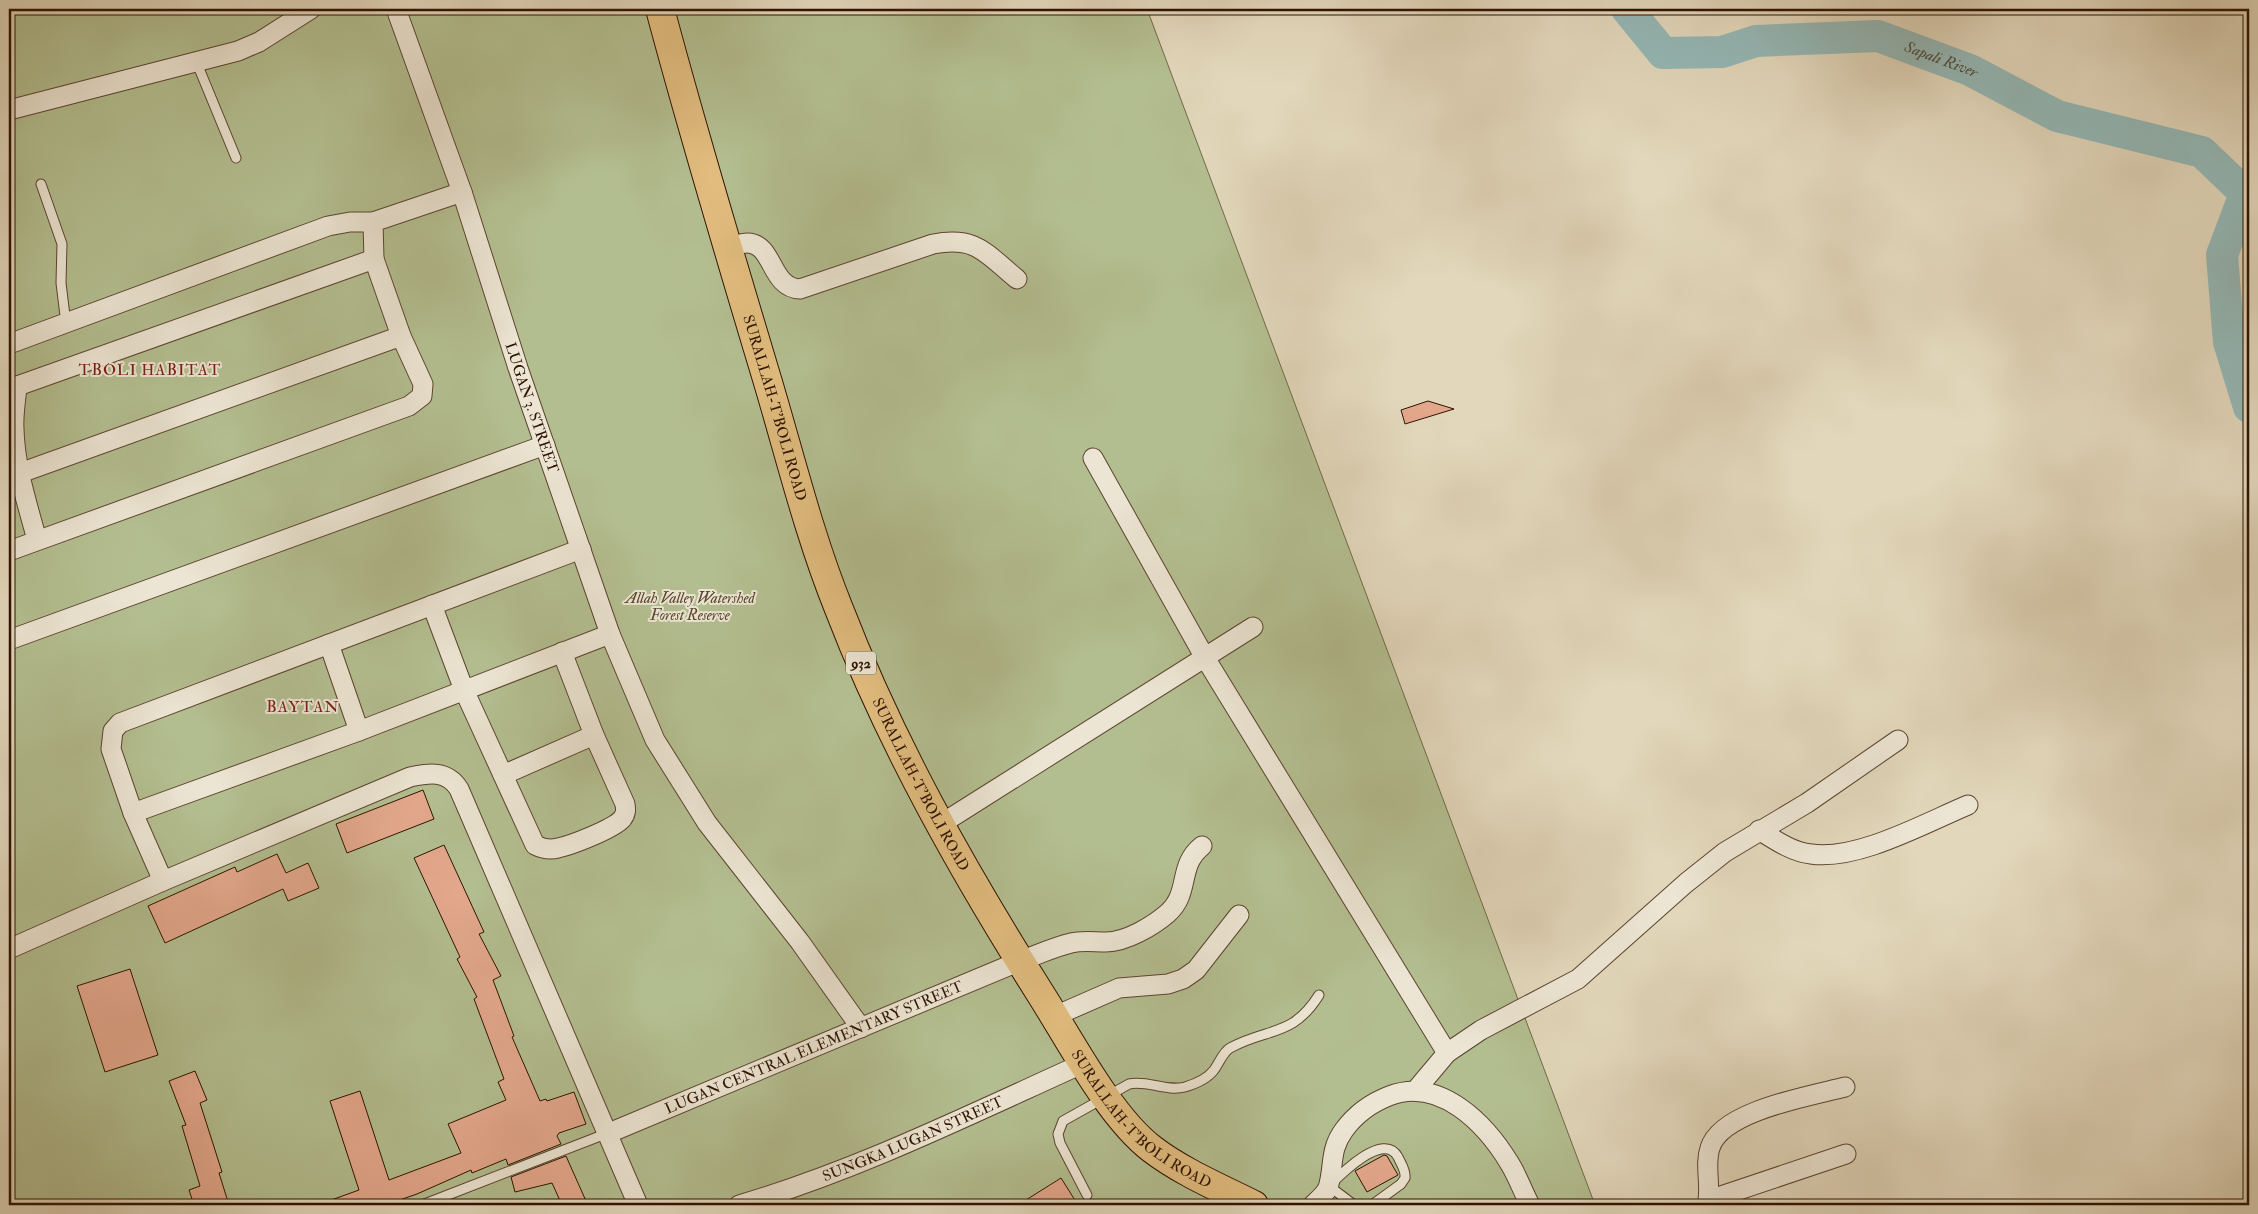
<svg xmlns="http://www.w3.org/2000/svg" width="2258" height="1214" viewBox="0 0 2258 1214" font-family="'IM FELL Double Pica',serif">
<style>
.green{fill:#b3be90;stroke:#716848}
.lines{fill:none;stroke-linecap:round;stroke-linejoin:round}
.river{stroke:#95b8b6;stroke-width:32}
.building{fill:#e3a88c;stroke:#2f1300}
.service-casing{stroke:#5c442f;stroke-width:11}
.minor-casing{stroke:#5c442f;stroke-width:21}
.primary-casing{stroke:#2f1300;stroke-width:30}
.service{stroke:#ece5d3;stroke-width:9}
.minor{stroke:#ece5d3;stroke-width:19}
.primary{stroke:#e1bc7e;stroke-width:28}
.labels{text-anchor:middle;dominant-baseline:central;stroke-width:4;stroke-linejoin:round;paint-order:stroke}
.shield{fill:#ece5d3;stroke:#68523f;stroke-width:1}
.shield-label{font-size:14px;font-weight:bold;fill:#2f1300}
.street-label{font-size:15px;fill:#2f1300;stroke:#ece5d3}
.park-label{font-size:15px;font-style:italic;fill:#57462b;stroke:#ece5d3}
.water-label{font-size:16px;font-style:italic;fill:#534d40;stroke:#ece5d3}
.neighbourhood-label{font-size:16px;letter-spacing:1px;fill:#7a1f14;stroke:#ece5d3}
</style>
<rect width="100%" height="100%" fill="#e2d7bb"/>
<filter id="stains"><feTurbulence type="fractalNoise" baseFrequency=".004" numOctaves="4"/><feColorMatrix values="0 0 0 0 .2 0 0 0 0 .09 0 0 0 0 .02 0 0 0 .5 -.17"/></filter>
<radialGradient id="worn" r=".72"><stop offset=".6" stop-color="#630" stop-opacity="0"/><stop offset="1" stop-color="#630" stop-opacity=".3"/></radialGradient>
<path class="green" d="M9,9H1147L1595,1205H9Z"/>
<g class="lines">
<g class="river">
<path id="s1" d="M1627,9L1663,53L1722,52L1756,41L1878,36L1970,70L2057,116L2202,152L2249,197"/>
<path d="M2245,194L2222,255L2229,342L2249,407"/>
</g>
</g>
<path class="building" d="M1428,401L1454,409L1405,424L1401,410Z
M423,790L434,819L347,853L336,824Z
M444,845L484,932L479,934L501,976L493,980L514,1036L512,1037L540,1101L546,1099L547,1101L574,1092L586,1124L559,1133L557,1136L561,1144L508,1165L506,1159L472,1173L471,1170L417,1194L385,1205H323V1203L359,1190L330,1101L360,1091L389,1180L461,1153L448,1124L506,1100L498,1082L504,1079L474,999L477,997L457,959L460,957L414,858Z
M277,854L286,873L308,863L319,888L288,901L283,889L165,943L148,906L235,867L237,872Z
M130,969L158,1055L105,1072L77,986Z
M195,1071L207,1100L200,1103L222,1172L219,1173L229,1205H194L189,1190L200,1186L182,1126L186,1125L169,1081Z
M1384,1155L1387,1156L1398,1175L1367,1192L1355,1171Z
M566,1156L586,1201L576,1205H562L552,1183L515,1192L511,1177Z
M1061,1178L1078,1205H1018Z"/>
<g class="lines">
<g class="service-casing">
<path id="service" d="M196,61L236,158
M41,184L62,244L61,283L66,324
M1087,1195L1060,1143L1058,1134L1063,1121L1129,1084C1148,1080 1166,1092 1185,1087C1195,1084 1208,1078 1214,1070C1219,1063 1223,1052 1230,1048C1268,1027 1292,1038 1319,995
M422,1205L608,1133
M1354,1205L1329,1186C1342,1173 1384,1131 1398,1157C1401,1164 1406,1170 1405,1178L1401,1184L1372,1205"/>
</g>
<g class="minor-casing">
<g id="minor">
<path id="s2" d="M396,9L462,192L518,368L610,634L655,740L707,823L800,942L861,1028"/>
<path d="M9,110L238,51L259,42L311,9"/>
<path d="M728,247C734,246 741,243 747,243C774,243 770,288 800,289L933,244C977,236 985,253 1017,279"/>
<path d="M9,344L328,226L350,222H373L462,192"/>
<path d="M17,386C16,400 13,415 14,429C15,467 27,503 37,540"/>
<path d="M9,389L374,259"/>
<path d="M1093,458L1204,656L1447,1053"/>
<path d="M9,477L401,336"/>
<path d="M9,551L409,406L422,396L423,384L401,336L374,259L373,222"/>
<path d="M432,605L464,690L535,845C543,849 550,850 558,848C572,845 613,829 622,819C626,814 626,810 625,804L594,735"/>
<path d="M9,640L545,445"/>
<path d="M329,644L359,731"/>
<path d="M503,775L594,735L562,652"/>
<path d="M133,813L359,731L610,634"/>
<path d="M941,824L1253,627"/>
<path d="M1759,830C1775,840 1792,852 1811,854C1857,861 1925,823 1968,805"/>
<path d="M163,881L133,813L111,749L113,731L120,723L581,549"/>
<path d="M9,949L163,881L410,777C429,773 447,770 459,789L638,1205"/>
<path d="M1055,1016L1119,988L1168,984L1183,979L1196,970L1239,915"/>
<path d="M1415,1091L1447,1053L1481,1030L1578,979L1686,883L1725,852L1807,803L1898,740"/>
<path id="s3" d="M609,1133L1020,961C1037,955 1054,947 1071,943C1083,940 1094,942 1106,942C1126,942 1153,926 1168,913C1191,892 1177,866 1202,846"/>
<path d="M1709,1200L1846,1154"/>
<path id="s4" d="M739,1205C858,1170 971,1114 1084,1063"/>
<path d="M1313,1205C1318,1200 1328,1192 1329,1184C1334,1164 1330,1149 1344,1130C1355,1115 1371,1103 1389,1096C1440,1076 1486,1124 1510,1164C1518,1177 1523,1192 1530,1205"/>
<path d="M1707,1205C1712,1187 1704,1166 1710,1148C1721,1111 1810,1096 1845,1087"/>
</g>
</g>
<g class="primary-casing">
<g id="primary">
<path id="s5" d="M660,9C693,133 730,256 767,379C790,456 809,535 839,609C891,744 963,871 1040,993C1070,1040 1109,1116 1152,1149C1182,1172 1220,1188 1254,1205"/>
</g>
</g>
<use href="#service" class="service"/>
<use href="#minor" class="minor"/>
<use href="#primary" class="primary"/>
</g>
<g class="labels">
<rect class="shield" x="846" y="651.5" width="30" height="23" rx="4"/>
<g class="shield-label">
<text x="861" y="663">932</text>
</g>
<g class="street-label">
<text stroke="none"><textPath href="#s2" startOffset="421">LUGAN 3. STREET</textPath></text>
<text stroke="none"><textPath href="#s5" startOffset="415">SURALLAH-T'BOLI ROAD</textPath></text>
<text stroke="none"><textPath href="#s5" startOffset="820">SURALLAH-T'BOLI ROAD</textPath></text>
<text stroke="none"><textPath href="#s3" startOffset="222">LUGAN CENTRAL ELEMENTARY STREET</textPath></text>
<text stroke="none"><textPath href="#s5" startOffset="1225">SURALLAH-T'BOLI ROAD</textPath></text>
<text stroke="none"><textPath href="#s4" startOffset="186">SUNGKA LUGAN STREET</textPath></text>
</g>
<g class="park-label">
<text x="690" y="598">Allah Valley Watershed<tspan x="690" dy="17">Forest Reserve</tspan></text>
</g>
<g class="water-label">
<text stroke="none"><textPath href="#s1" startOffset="341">Sapali River</textPath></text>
</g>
<g class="neighbourhood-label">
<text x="150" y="370">TBOLI HABITAT</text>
<text x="303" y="707">BAYTAN</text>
</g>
</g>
<rect width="2258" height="1214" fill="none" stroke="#e2d7bb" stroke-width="30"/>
<rect x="10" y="10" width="2238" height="1194" fill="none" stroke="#2f1300" stroke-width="2.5"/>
<rect x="15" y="15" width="2228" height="1184" fill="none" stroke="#2f1300"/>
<rect width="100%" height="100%" filter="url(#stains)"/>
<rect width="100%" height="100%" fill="url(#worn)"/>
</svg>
